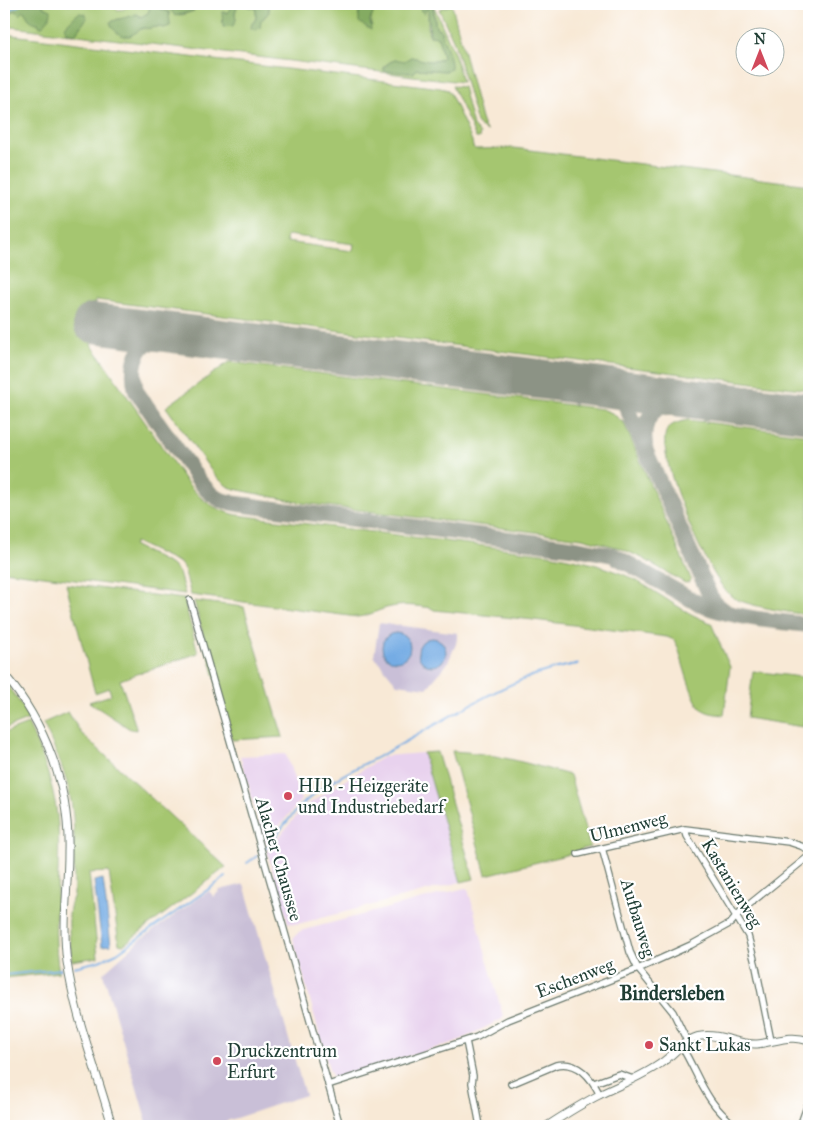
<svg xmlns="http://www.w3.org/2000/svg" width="813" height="1130" viewBox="0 0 813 1130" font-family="'IM FELL Great Primer',serif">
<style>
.built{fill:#e8d2ee}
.industrial{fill:#c9bfd7}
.green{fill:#a5c66f;stroke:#628252;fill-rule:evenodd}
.forest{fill:#84ab62;stroke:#52744b}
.water{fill:#75ace4;stroke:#4a748c}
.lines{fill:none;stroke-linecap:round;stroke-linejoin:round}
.stream{stroke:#75ace4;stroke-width:2}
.taxiway{stroke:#8c9385;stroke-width:16}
.runway{stroke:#8c9385;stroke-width:40}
.minor-casing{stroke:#6b796d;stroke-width:8}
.tertiary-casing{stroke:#6b796d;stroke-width:9}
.minor{stroke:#fff;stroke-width:5.5}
.tertiary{stroke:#fff;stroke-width:7}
.poi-dot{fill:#d1495b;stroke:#fff;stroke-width:2}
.labels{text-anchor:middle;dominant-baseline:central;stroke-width:4.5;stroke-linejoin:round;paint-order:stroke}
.poi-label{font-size:18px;fill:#1f3d34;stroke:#fff;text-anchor:start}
.street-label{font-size:18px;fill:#1f3d34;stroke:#fff}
.quarter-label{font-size:20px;font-weight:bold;fill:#1f3d34;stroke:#fff}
</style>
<rect width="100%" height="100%" fill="#fff"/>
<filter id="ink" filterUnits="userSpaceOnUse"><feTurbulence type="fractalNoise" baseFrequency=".02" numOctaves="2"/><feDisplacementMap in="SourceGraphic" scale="10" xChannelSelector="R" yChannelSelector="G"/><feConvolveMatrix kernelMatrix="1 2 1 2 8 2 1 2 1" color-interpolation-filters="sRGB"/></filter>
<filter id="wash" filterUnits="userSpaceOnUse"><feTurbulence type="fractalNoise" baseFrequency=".0096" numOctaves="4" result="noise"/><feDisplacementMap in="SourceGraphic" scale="20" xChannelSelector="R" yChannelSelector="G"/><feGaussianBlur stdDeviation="1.12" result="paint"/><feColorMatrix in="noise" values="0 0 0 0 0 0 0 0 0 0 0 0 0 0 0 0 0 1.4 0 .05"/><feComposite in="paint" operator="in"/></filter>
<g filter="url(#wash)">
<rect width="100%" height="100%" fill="#f8e9d6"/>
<path class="built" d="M423,753L461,882L298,924L288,923L267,851L304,807L342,782L385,756Z
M286,754L301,800L265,843L240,756Z
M465,888L468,889L503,1016L502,1019L458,1041L334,1079L330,1072L293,938L300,931Z"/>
<path class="industrial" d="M379,623L458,633L456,644L447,664L427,688L397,684L374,656Z
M244,884L305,1095L212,1126H148L103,973L140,940L209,891L214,897L220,890Z"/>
<path class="green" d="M43,4H116L117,10L124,9L131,4H148L150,7L148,13L141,17L137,14L124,19H117L129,36L143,28C152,30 154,25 164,28L170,26L169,12L160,9L157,4H167L170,10L182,15L194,11L195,4H233L227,13L223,12L236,20L235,13L238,4H247V6L256,8V18L254,22L261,21L269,12L268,4H359L360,8L358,15L372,26C369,18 375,12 375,4H421V11L424,14L426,9L428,7V31L430,36L438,37L443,57C435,65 421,59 411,57L404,62C394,58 391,61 383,67L446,71L451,64L440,29L436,28L433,4L455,55L462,82L4,26V20H7C12,11 14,10 24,10L29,19L43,26L51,14L43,7ZM87,18L75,34L65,26L70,22Z
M452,5L481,119L484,127L488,131L480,127L477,123L454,42L439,9Z
M4,34L441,88L448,90L451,95L472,141L473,147L475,149L514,148L809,185V390L96,300L91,344L185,480C201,500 212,509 237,515L548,554C579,560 609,566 637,581C662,595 684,613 711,623L730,667L724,715C717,714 708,714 702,709C692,701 682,660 678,647L674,640L667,637L534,620L434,610L431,608C418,606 404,604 391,607C379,609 370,616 357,617L191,595L184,569L180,563L135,542L133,545L173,566L179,573L185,594L4,571ZM287,235L354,244L353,251L286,242Z
M452,86L463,87L473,126L480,134L479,138H476Z
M229,362L602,409L612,413L624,423L691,579L689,582L685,583L642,558L620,548L582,538L303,503L234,489L227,486L215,476L166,407Z
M688,420L809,435V615C793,613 744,606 731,596C709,579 656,458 666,432C670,423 680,422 688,420Z
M66,584L184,599L198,653L120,680L137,730L130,729L89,702L111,695L109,688L95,693Z
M194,601L244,607L283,737L232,740Z
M753,671L809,678L803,727L747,718Z
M4,681L29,715L27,720L4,729Z
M68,712L81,733L226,867L123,945L119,944L109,872L89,873L98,957L72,961C70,942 65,912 74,895C73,860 77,825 69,791C64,768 53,745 43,723Z
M28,724C42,754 53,782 57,815C63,867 50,921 59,972L4,978V733Z
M452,751C496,753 529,764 570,775L590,847L582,849L578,852L486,875Z
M437,752L474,879L461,882L423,753Z"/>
<path class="forest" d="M4,4H43V7L51,10C51,17 46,24 40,27L38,23C29,22 28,17 24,11L20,15L15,10L11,12V18L4,20Z
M148,4H157L160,9L169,12L170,26L164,28C154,25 152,30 143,28C139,30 133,35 129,36C120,38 112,29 110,22C119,18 128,18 137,14L141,17L148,13L150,7Z
M167,4H195L196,5L194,11L175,16Z
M233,4H238L235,13L236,20L233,26L223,27L222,12L227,13Z
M247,4H268L269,12L261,21L260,28L255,30L251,28L252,23L254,22L256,18V8L247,6Z
M359,4H375V9L370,20L371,30L359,22Z
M421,4H432L436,28L440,29C443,42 452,55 451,69L446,71L416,69L414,73L384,71L383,68C391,61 394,58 404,61L411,57C421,59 435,65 443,57L438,37L430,36L428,8L426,9L424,14L421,11Z
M79,13L86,14L87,18L75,34L66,32L65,26C70,22 73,17 79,13Z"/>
<path class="water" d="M382 647a14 14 0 1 1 28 0a14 14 0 1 1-28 0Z
M418 652a14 14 0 1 1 28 0a14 14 0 1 1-28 0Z
M103,879L111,945L102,946L94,881Z"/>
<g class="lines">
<path class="stream" d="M4,11L22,4
M265,849C279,833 291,814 307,800C330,779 362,766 389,751C446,720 513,673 578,664
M247,863L257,856
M74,967L99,961L117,953L226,877
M4,975L61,969"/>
<path class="taxiway" d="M180,334C143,333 128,356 136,391L200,482L210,493L221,500L238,504L570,547L613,555L701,605C736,618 772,621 809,625
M577,384C596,387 613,388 625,404L710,596L716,604L725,611
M645,445C640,413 664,398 692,398"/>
<path class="runway" d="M93,323L809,413"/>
</g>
</g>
<g filter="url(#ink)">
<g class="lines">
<g class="minor-casing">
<path id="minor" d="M190,600L340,1126
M685,829L687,836L748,936L756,967L771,1041
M602,848L630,952L638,969L673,1012L687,1041
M578,854L685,829L789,842L801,846L809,850
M466,1041L473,1076L472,1083L480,1126
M682,1047C701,1080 704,1101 736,1126
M594,1083L619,1074L633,1079
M511,1084L556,1065C578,1060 591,1077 600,1095
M328,1085L477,1037L508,1020L638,969L691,945L731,923L741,911L809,856
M800,1126L809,1101"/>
</g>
<g class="tertiary-casing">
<path id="tertiary" d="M4,674C45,723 70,787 68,852C68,889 62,925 67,962C75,1018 97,1071 112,1126
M547,1126C564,1115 581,1104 599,1095C621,1084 644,1076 664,1061C675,1053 686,1038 701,1036C720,1033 738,1045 757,1044C776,1042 790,1034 809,1041"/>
</g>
<use href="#minor" class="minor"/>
<use href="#tertiary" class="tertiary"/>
</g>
</g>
<g class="poi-dot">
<circle cx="288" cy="796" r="5"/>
<circle cx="649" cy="1045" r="5"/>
<circle cx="217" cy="1061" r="5"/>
</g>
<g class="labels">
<g class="poi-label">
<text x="298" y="786">HIB - Heizgeräte<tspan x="298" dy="21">und Industriebedarf</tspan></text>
<text x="659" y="1045">Sankt Lukas</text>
<text x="227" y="1051">Druckzentrum<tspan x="227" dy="21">Erfurt</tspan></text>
</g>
<g class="street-label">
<text transform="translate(628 827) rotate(-14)">Ulmenweg</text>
<text transform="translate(279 859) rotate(74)">Alacher Chaussee</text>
<text transform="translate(732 883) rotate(59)">Kastanienweg</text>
<text transform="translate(638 918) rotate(73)">Aufbauweg</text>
<text transform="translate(575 978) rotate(-21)">Eschenweg</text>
</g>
<g class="quarter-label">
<text x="672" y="993">Bindersleben</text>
</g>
</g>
<rect width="813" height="1130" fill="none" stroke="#fff" stroke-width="20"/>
<g transform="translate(760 52)"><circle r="24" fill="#ffffff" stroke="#a5b1ae"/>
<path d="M0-4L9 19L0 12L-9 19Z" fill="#d1495b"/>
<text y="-8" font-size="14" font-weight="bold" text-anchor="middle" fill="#1f3d34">N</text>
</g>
</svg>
